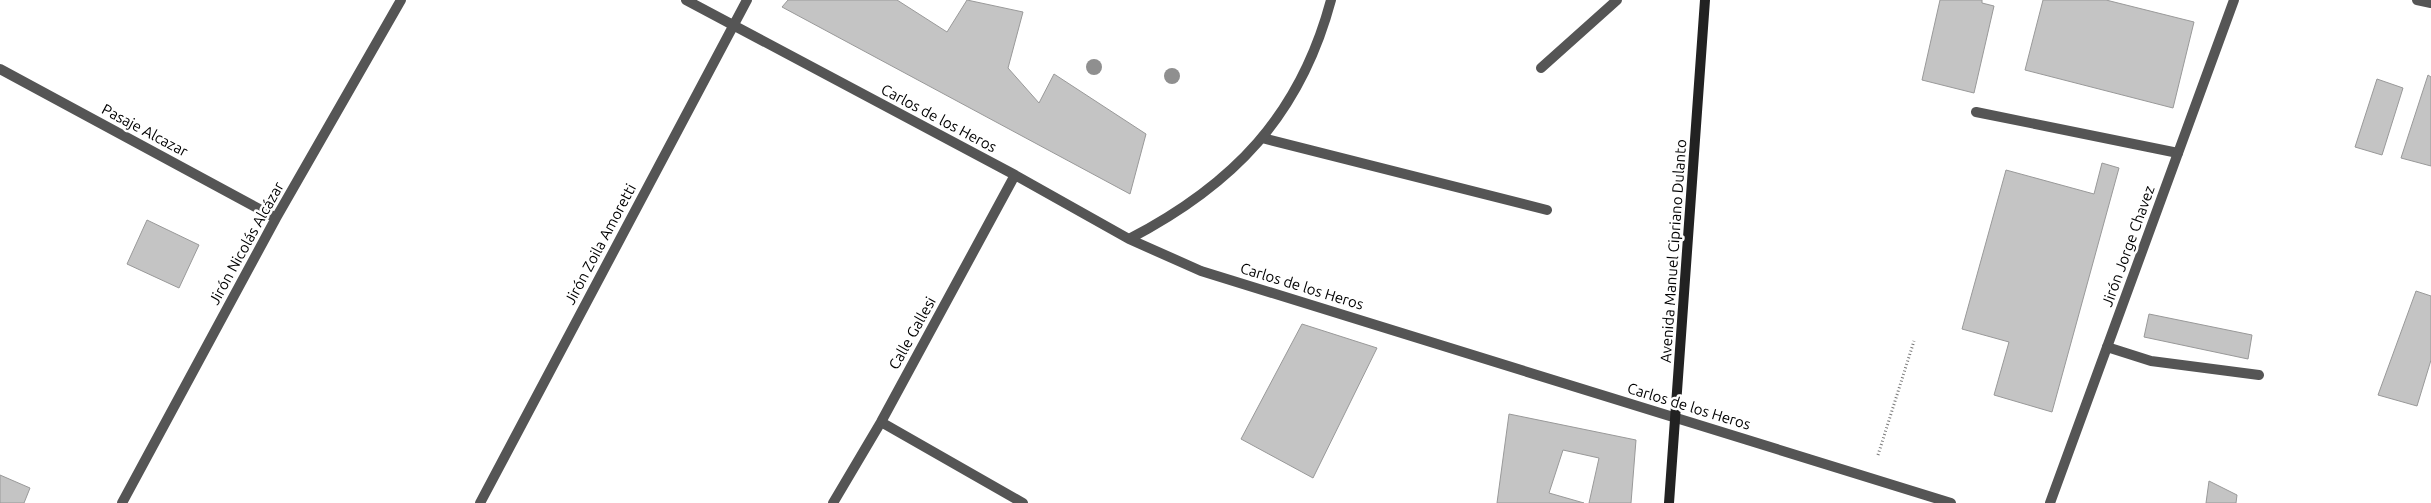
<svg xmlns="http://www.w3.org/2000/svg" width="2431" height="503" viewBox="0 0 2431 503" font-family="Ubuntu,sans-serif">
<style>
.building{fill:#c4c4c4;stroke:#999}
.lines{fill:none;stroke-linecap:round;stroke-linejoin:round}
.path{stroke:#777;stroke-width:3;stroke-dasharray:1 2.5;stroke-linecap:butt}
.lane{stroke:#555;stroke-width:10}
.street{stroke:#555;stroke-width:10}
.secondary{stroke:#222;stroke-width:10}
.tree{fill:#8f8f8f}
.labels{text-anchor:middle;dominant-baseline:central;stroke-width:5;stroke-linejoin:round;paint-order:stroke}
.street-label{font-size:15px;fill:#000;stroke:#fff}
</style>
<rect width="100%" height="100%" fill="#fff"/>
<path class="building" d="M788,0H897L947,32L967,0L1023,12L1008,68L1039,103L1054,74L1146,134L1130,194L782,7Z
M1940,0H1982V3L1994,6L1974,93L1922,80Z
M2043,0H2106L2194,22L2173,108L2025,70Z
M2428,75L2431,77V166L2401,158Z
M2377,79L2403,88L2382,155L2355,147Z
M2102,163L2119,168L2052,412L1994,395L2009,342L1962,329L2006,170L2094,194Z
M147,220L199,245L179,288L127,264Z
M2416,291L2431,296V360L2417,406L2378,395Z
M2149,314L2252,335L2248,359L2144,337Z
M1302,324L1377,348L1313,478L1241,439Z
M1509,414L1636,440L1631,503H1589L1599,458L1563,450L1549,493L1584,503H1497Z
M0,475L30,488L24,503H0Z
M2209,481L2237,495L2236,503H2206Z"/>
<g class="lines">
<path class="path" d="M1878,455L1914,341"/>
<path class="lane" d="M1541,68L1617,0
M1976,112L2178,153
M1262,138L1547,210
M2107,347L2151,361L2259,375"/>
<path class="street" d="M686,0L1015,175L1129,239L1201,271L1951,503
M2417,0L2431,3
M0,69L276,218
M1129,239C1233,185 1300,116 1331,0
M881,422L1023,503
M122,503L276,218L401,0
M480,503L747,0
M833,503L881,422L1015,175
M2050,503L2234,0"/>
<path class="secondary" d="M1669,503L1705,0"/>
</g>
<g class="tree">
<circle cx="1094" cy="67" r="8"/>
<circle cx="1172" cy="76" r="8"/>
</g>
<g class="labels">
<g class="street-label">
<text transform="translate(939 118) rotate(28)">Carlos de los Heros</text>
<text transform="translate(145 130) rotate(28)">Pasaje Alcazar</text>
<text transform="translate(246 243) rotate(-61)">Jirón Nicolás Alcázar</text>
<text transform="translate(600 244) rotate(-62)">Jirón Zoila Amoretti</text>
<text transform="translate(2128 246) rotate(-70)">Jirón Jorge Chavez</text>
<text transform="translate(1673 251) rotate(-86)">Avenida Manuel Cipriano Dulanto</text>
<text transform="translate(1302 286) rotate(17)">Carlos de los Heros</text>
<text transform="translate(912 333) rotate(-61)">Calle Gallesi</text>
<text transform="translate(1689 406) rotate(17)">Carlos de los Heros</text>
</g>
</g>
</svg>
